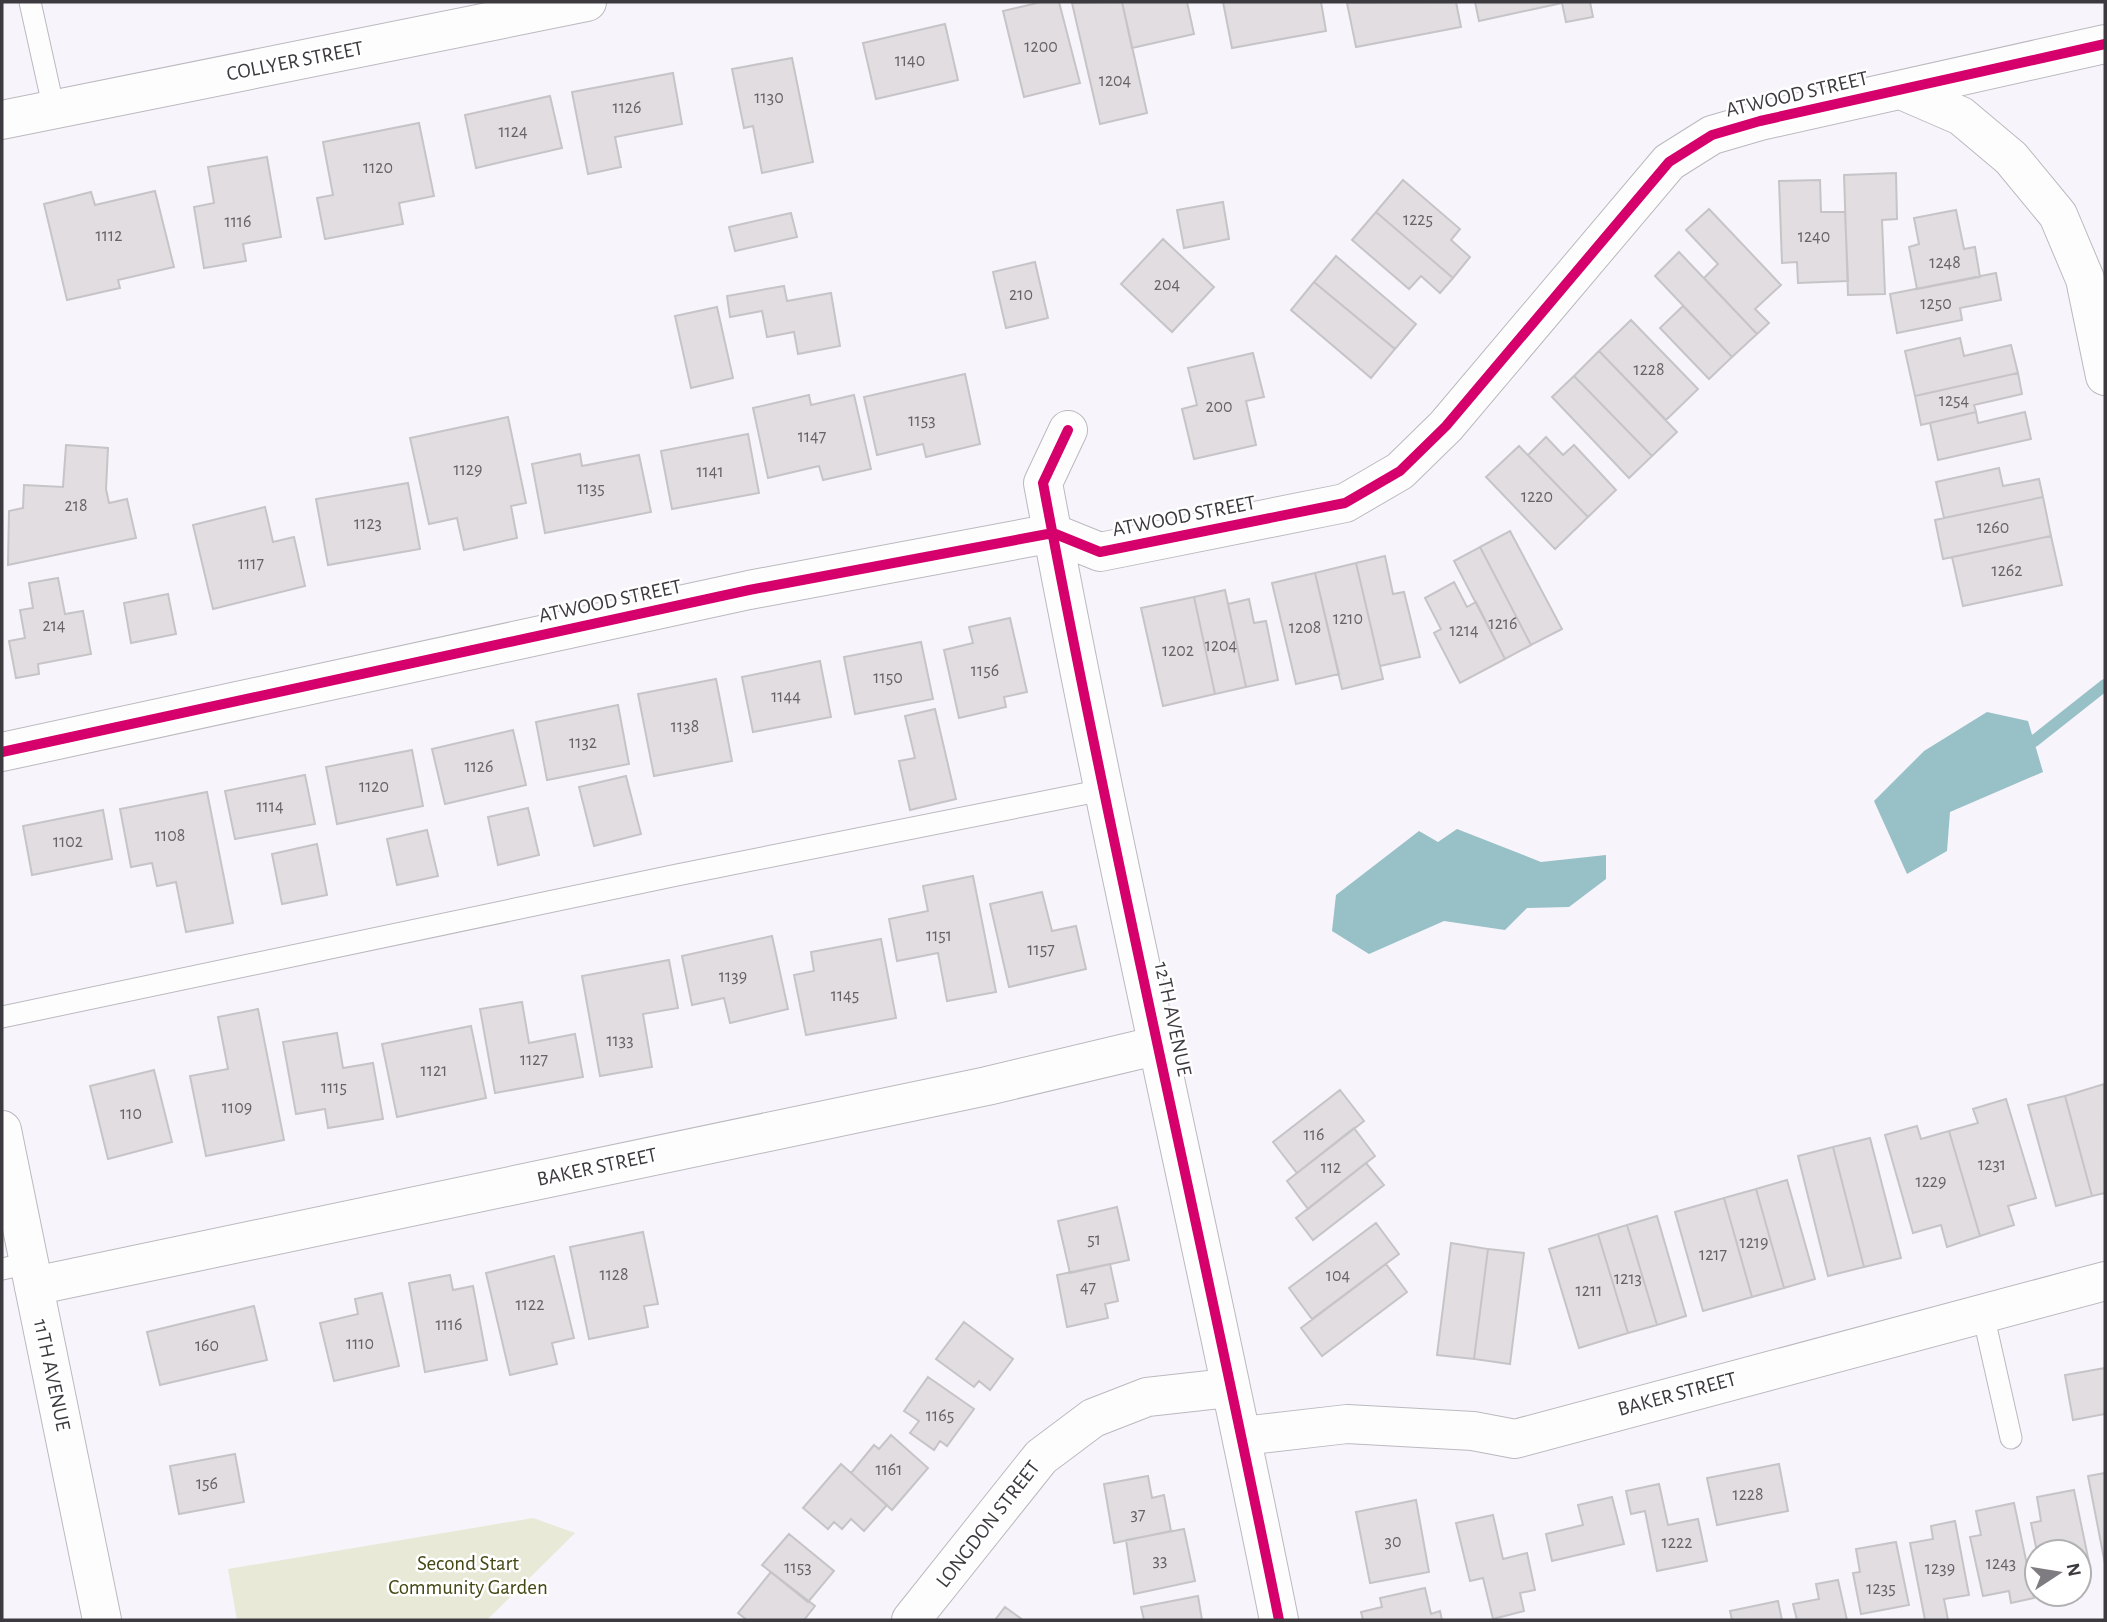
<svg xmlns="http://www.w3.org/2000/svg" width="2107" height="1622" viewBox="0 0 2107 1622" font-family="'Alegreya Sans',sans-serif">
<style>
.green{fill:#e8e9d7}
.water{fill:#97c0c7}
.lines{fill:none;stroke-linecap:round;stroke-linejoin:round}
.stream{stroke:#97c0c7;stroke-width:12}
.building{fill:#e1dde1;stroke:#c7c4c7;stroke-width:2}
.service-casing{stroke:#bbb9be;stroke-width:23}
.minor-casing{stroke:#bbb9be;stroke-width:40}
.tertiary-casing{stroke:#bbb9be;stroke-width:40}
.service{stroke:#fefdfe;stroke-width:21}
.minor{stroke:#fefdfe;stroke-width:38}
.tertiary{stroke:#fefdfe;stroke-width:38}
.cycleway-casing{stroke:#fff;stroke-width:15}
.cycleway{stroke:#d6006c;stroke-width:10}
.labels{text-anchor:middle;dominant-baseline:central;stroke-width:5;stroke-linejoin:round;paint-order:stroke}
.number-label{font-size:18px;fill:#666368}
.street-label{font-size:21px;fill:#3d3a3f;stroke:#fff}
.park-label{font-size:21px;fill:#444914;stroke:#fff}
</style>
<rect width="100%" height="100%" fill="#f7f4fb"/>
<path class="green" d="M533,1518L575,1533L487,1620H237L228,1569Z"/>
<path class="water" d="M1987,712L2028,721L2043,772L1950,812L1947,851L1907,874L1874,801L1924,751Z
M1457,829L1541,862L1606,855V879L1569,907L1527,908L1505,930L1444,921L1369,954L1332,931L1336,895L1419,831L1438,842Z"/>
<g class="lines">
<path class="stream" d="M2034,741L2105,685"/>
</g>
<path class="building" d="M1041,2H1059L1080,83L1024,97L1003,11Z
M1122,2L1147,113L1100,124L1072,3Z
M1122,2H1187L1194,34L1132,48Z
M1223,2H1321L1326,31L1232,48Z
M1456,2L1461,27L1356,47L1347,3Z
M1475,2H1590L1593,17L1566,22L1562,3L1479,21Z
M945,24L958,80L876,99L863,43Z
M792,58L813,162L762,173L753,126L744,128L732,69Z
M673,73L682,124L615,137L621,167L588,174L572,92Z
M550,96L562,148L476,168L465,115Z
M419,123L434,196L399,203L403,224L325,239L317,198L333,195L323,142Z
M267,157L281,237L243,244L246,261L204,268L194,207L214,203L208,167Z
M1896,173L1897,219L1882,220L1885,294L1848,295L1844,175Z
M1403,180L1460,229L1451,240L1470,257L1453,278L1376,212Z
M1820,180L1821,212H1845L1848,281L1798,283L1797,262L1782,263L1779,181Z
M155,191L174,267L118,280L120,288L67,300L44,204L91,192L95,205Z
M1223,202L1229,239L1184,248L1177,210Z
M1709,209L1781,285L1755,309L1769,323L1757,334L1704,278L1718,264L1686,230Z
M1956,210L1964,249L1975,247L1980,277L1917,289L1909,247L1919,244L1914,218Z
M1376,212L1453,278L1440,293L1421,276L1409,289L1352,240Z
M791,213L797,237L735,251L729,227Z
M1163,239L1214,287L1172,332L1121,284Z
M1679,252L1757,334L1732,357L1655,276Z
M1336,256L1416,324L1395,349L1314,282Z
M1035,262L1048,318L1006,328L993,272Z
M1996,273L2001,300L1960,308L1962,320L1897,333L1890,294Z
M1314,282L1395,349L1371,378L1291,310Z
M784,286L787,301L831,293L840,346L798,354L794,332L767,337L762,311L730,317L727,296Z
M1683,306L1732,357L1709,379L1660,328Z
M717,307L733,378L691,388L675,316Z
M1631,320L1698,389L1666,420L1599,351Z
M1960,338L1964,356L2011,345L2018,373L1915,396L1905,351Z
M1599,351L1677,432L1652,456L1574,376Z
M1253,353L1264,397L1246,401L1256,445L1194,459L1182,409L1197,405L1188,368Z
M2018,373L2022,394L1974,405L1976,412L1921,425L1915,396Z
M965,374L980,444L926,457L923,444L877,455L864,397Z
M1574,376L1652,456L1629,478L1552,397Z
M809,395L811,405L854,395L871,469L823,480L819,466L768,478L753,408Z
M1976,412L1978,423L2025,412L2031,439L1938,460L1930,423Z
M508,417L526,503L511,506L517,538L464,550L457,518L429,524L410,438Z
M748,434L759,493L672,509L661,451Z
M1546,437L1563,455L1574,445L1616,490L1588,517L1528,455Z
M66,445L108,448L106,489L109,503L127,499L136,538L8,565L9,511L23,508L24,485L63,487Z
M1519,446L1588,517L1555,549L1486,477Z
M580,454L582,466L639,455L651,512L545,533L532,464Z
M1999,468L2003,486L2039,479L2043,497L1944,518L1936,482Z
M408,483L420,549L328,565L316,499Z
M2043,497L2051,536L1943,559L1935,520Z
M265,507L273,542L294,537L305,586L213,609L193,525Z
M1510,531L1562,629L1531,645L1480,547Z
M2051,536L2062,585L1963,606L1952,557Z
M1480,547L1531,645L1505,659L1454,561Z
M1385,556L1393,594L1404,592L1420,657L1380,666L1356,563Z
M1356,563L1383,679L1342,689L1315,573Z
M1315,573L1339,674L1296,684L1272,583Z
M58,578L65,614L83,611L91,654L38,664L39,674L16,678L9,641L25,638L20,610L33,608L29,583Z
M1454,582L1467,607L1476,602L1505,659L1460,683L1434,633L1441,629L1425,598Z
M1225,590L1246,687L1215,694L1194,597Z
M168,594L176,634L131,643L124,603Z
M1194,597L1215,694L1163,706L1141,608Z
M1249,599L1254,623L1266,621L1278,680L1246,687L1228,604Z
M1010,618L1027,692L1004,697L1006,707L959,718L944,650L973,643L969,627Z
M921,642L933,699L855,714L844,657Z
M820,661L831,717L753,732L742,677Z
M716,679L732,761L654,776L638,694Z
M618,705L629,764L547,780L536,722Z
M935,709L956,799L910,810L899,761L915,758L905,716Z
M513,730L526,785L445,804L432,749Z
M412,750L423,806L337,824L326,767Z
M305,775L315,824L235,839L225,791Z
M626,776L641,834L594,846L579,787Z
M207,792L233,923L186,932L176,882L157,886L152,863L131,867L120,809Z
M528,808L539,855L498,865L488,817Z
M103,810L112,859L32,875L23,826Z
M427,830L438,876L397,885L387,839Z
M317,844L327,895L282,904L272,854Z
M973,876L996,992L947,1001L938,953L897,961L889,919L928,911L923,886Z
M1042,892L1052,931L1076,926L1086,969L1009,987L990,904Z
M772,936L788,1009L730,1023L724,998L692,1005L682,956Z
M881,939L896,1018L806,1035L794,975L814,971L811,952Z
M669,960L678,1008L643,1014L652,1067L600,1076L582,976Z
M522,1002L529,1043L575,1034L583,1077L495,1093L480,1009Z
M258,1009L284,1140L206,1156L190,1076L228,1069L218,1017Z
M471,1026L486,1098L397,1117L382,1044Z
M337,1033L343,1068L373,1063L383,1119L328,1128L325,1109L296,1114L283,1042Z
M154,1070L172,1142L108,1159L90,1086Z
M2104,1084L2105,1193L2092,1196L2065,1096Z
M1340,1090L1364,1121L1297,1173L1273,1142Z
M2065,1096L2092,1196L2056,1206L2028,1105Z
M2006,1099L2036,1198L2008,1206L2014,1225L1980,1236L1949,1131L1978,1123L1973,1109Z
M1917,1126L1921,1139L1949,1131L1980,1236L1947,1247L1941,1225L1913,1233L1885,1135Z
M1354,1128L1375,1156L1308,1209L1287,1181Z
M1870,1138L1901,1258L1864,1267L1833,1147Z
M1833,1147L1864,1267L1828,1276L1798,1156Z
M1366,1163L1384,1185L1313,1240L1296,1218Z
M1787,1180L1815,1279L1784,1288L1756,1189Z
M1756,1189L1784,1288L1752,1297L1724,1198Z
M1724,1198L1752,1297L1703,1311L1675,1212Z
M1117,1207L1129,1260L1070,1273L1058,1221Z
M1657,1216L1686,1316L1657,1325L1627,1225Z
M1376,1223L1399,1254L1312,1319L1289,1288Z
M1627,1225L1657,1325L1628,1333L1598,1234Z
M643,1232L658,1304L644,1306L648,1327L589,1339L570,1247Z
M1598,1234L1628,1333L1579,1348L1549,1249Z
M1451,1243L1488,1249L1474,1359L1437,1355Z
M1488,1249L1524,1253L1510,1364L1474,1359Z
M554,1256L574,1338L552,1343L557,1364L510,1375L486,1273Z
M1110,1264L1118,1301L1105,1304L1108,1318L1067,1327L1057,1275Z
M1386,1264L1407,1292L1322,1356L1301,1328Z
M450,1275L453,1290L473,1286L487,1360L425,1372L409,1283Z
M382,1293L399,1366L334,1381L320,1323L358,1314L355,1299Z
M254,1306L267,1360L160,1385L147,1332Z
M964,1322L1013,1359L990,1390L979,1381L974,1387L936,1359Z
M2105,1368V1414L2073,1420L2065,1375Z
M928,1377L974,1409L947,1446L940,1441L934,1450L910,1433L919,1421L904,1411Z
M891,1435L928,1468L892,1510L851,1473L874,1445L879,1449Z
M235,1454L244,1502L179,1514L170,1466Z
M841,1464L887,1505L864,1531L851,1519L842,1529L834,1522L828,1529L803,1508Z
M1779,1464L1788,1511L1717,1525L1707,1478Z
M2105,1473V1564L2088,1476Z
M1148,1476L1152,1498L1164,1495L1171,1531L1114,1543L1104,1484Z
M1659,1484L1668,1525L1698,1519L1707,1561L1657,1571L1645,1511L1631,1514L1626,1491Z
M2074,1490L2090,1567L2079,1570V1552H2037L2031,1523L2041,1521L2037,1497Z
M1612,1497L1624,1544L1552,1561L1546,1534L1583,1525L1578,1505Z
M1416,1500L1429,1572L1370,1583L1356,1512Z
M2014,1503L2034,1598L2011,1603L2009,1591L1983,1596L1970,1537L1981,1535L1976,1511Z
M1493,1515L1503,1559L1527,1553L1535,1590L1520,1593L1524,1611L1493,1619L1483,1578L1470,1581L1456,1523Z
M1955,1521L1969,1595L1944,1599L1948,1620H1925L1910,1543L1933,1539L1931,1526Z
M1184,1529L1195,1581L1134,1594L1126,1540Z
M789,1534L834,1571L808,1602L762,1565Z
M1896,1542L1909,1605L1861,1614L1853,1573L1860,1572L1856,1549Z
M771,1572L815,1606L804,1620H747L738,1613Z
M1838,1580L1847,1620H1797L1793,1604L1819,1599L1816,1584Z
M1425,1588L1431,1614L1440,1611L1442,1620H1363L1361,1612L1382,1607L1380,1598Z
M1198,1596L1202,1620H1144L1141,1607Z
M1778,1601L1782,1620H1732L1730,1611Z
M1005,1607L1023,1620H995Z"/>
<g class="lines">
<g class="service-casing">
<path id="service" d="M30,2L54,110
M2,1017L677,875L1103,790
M2,1269L29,1263
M1983,1314L2011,1438"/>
</g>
<g class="minor-casing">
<path id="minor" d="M1901,90L1961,116L2011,158L2058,215L2085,279L2105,376
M1068,430L1043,483C1114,864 1203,1241 1279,1620
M2,752L749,590L1053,533L1100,552L1345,503L1400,471L1446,426L1669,162L1712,135L1760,121L2105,44
M34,1286L987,1086L1159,1045
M1242,1436L1347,1424L1473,1431L1515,1439L2105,1281
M911,1620L1041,1457L1093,1418L1147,1397L1228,1388"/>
</g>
<g class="tertiary-casing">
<path id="tertiary" d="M2,120L587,2
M2,1130L102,1620"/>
</g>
<use href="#service" class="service"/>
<use href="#minor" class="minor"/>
<use href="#tertiary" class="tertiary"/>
<g class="cycleway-casing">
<path id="cycleway" d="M1068,430L1043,483C1114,864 1203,1241 1279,1620
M2,752L749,590L1053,533L1100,552L1345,503L1400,471L1446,426L1669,162L1712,135L1760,121L2105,44"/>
</g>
<use href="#cycleway" class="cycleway"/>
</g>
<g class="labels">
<g class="number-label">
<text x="1041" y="47">1200</text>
<text x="910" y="61">1140</text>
<text x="1115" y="81">1204</text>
<text x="769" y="98">1130</text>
<text x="627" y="108">1126</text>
<text x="513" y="132">1124</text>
<text x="378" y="168">1120</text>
<text x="1418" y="220">1225</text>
<text x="238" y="222">1116</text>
<text x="109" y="236">1112</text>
<text x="1814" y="237">1240</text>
<text x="1945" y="263">1248</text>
<text x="1167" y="285">204</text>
<text x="1021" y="295">210</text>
<text x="1936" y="304">1250</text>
<text x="1649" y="370">1228</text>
<text x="1954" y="401">1254</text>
<text x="1219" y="407">200</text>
<text x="922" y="421">1153</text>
<text x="812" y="437">1147</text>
<text x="468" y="470">1129</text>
<text x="710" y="472">1141</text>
<text x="591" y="489">1135</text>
<text x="1537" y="497">1220</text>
<text x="76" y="506">218</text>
<text x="368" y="524">1123</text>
<text x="1993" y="528">1260</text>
<text x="251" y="564">1117</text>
<text x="2007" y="571">1262</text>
<text x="1348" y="619">1210</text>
<text x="1503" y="624">1216</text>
<text x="54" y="626">214</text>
<text x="1305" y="628">1208</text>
<text x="1464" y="631">1214</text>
<text x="1221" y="646">1204</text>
<text x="1178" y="651">1202</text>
<text x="985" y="671">1156</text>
<text x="888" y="678">1150</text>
<text x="786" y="697">1144</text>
<text x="685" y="727">1138</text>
<text x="583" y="743">1132</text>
<text x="479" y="767">1126</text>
<text x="374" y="787">1120</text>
<text x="270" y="807">1114</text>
<text x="170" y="836">1108</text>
<text x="68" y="842">1102</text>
<text x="939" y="936">1151</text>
<text x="1041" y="950">1157</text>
<text x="733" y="977">1139</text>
<text x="845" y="996">1145</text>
<text x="620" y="1041">1133</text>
<text x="534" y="1060">1127</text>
<text x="434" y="1071">1121</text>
<text x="334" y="1088">1115</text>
<text x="237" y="1108">1109</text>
<text x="131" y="1114">110</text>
<text x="1314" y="1135">116</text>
<text x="1992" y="1165">1231</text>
<text x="1331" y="1168">112</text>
<text x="1931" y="1182">1229</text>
<text x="1094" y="1240">51</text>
<text x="1754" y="1243">1219</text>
<text x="1713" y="1255">1217</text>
<text x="614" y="1275">1128</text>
<text x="1338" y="1276">104</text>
<text x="1628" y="1279">1213</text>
<text x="1088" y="1288">47</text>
<text x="1589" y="1291">1211</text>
<text x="530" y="1305">1122</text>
<text x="449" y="1325">1116</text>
<text x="360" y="1344">1110</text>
<text x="207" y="1346">160</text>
<text x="940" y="1416">1165</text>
<text x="889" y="1470">1161</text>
<text x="207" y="1484">156</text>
<text x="1748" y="1495">1228</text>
<text x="1138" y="1515">37</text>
<text x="1393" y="1542">30</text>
<text x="1677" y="1543">1222</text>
<text x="1160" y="1561">33</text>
<text x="2001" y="1564">1243</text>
<text x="798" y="1568">1153</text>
<text x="1940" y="1569">1239</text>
<text x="1881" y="1589">1235</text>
</g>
<g class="street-label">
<text transform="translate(295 61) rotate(-11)">COLLYER STREET</text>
<text transform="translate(1797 94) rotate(-13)">ATWOOD STREET</text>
<text transform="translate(1184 516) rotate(-11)">ATWOOD STREET</text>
<text transform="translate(610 601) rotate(-12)">ATWOOD STREET</text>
<text transform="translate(1173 1019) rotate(78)">12TH AVENUE</text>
<text transform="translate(597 1167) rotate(-12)">BAKER STREET</text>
<text transform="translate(52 1375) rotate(78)">11TH AVENUE</text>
<text transform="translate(1677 1394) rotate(-15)">BAKER STREET</text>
<text transform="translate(988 1524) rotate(-52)">LONGDON STREET</text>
</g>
<g class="park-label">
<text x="468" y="1563">Second Start<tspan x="468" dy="24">Community Garden</tspan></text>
</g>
</g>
<rect width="2107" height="1622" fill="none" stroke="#3d3a3f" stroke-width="7"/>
<g transform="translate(2058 1573) rotate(78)"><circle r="33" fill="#ffffff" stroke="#b1b0b2" stroke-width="2"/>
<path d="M0-5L12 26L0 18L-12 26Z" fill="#7e7b81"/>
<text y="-10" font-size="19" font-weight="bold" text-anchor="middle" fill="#3d3a3f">N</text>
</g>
</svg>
